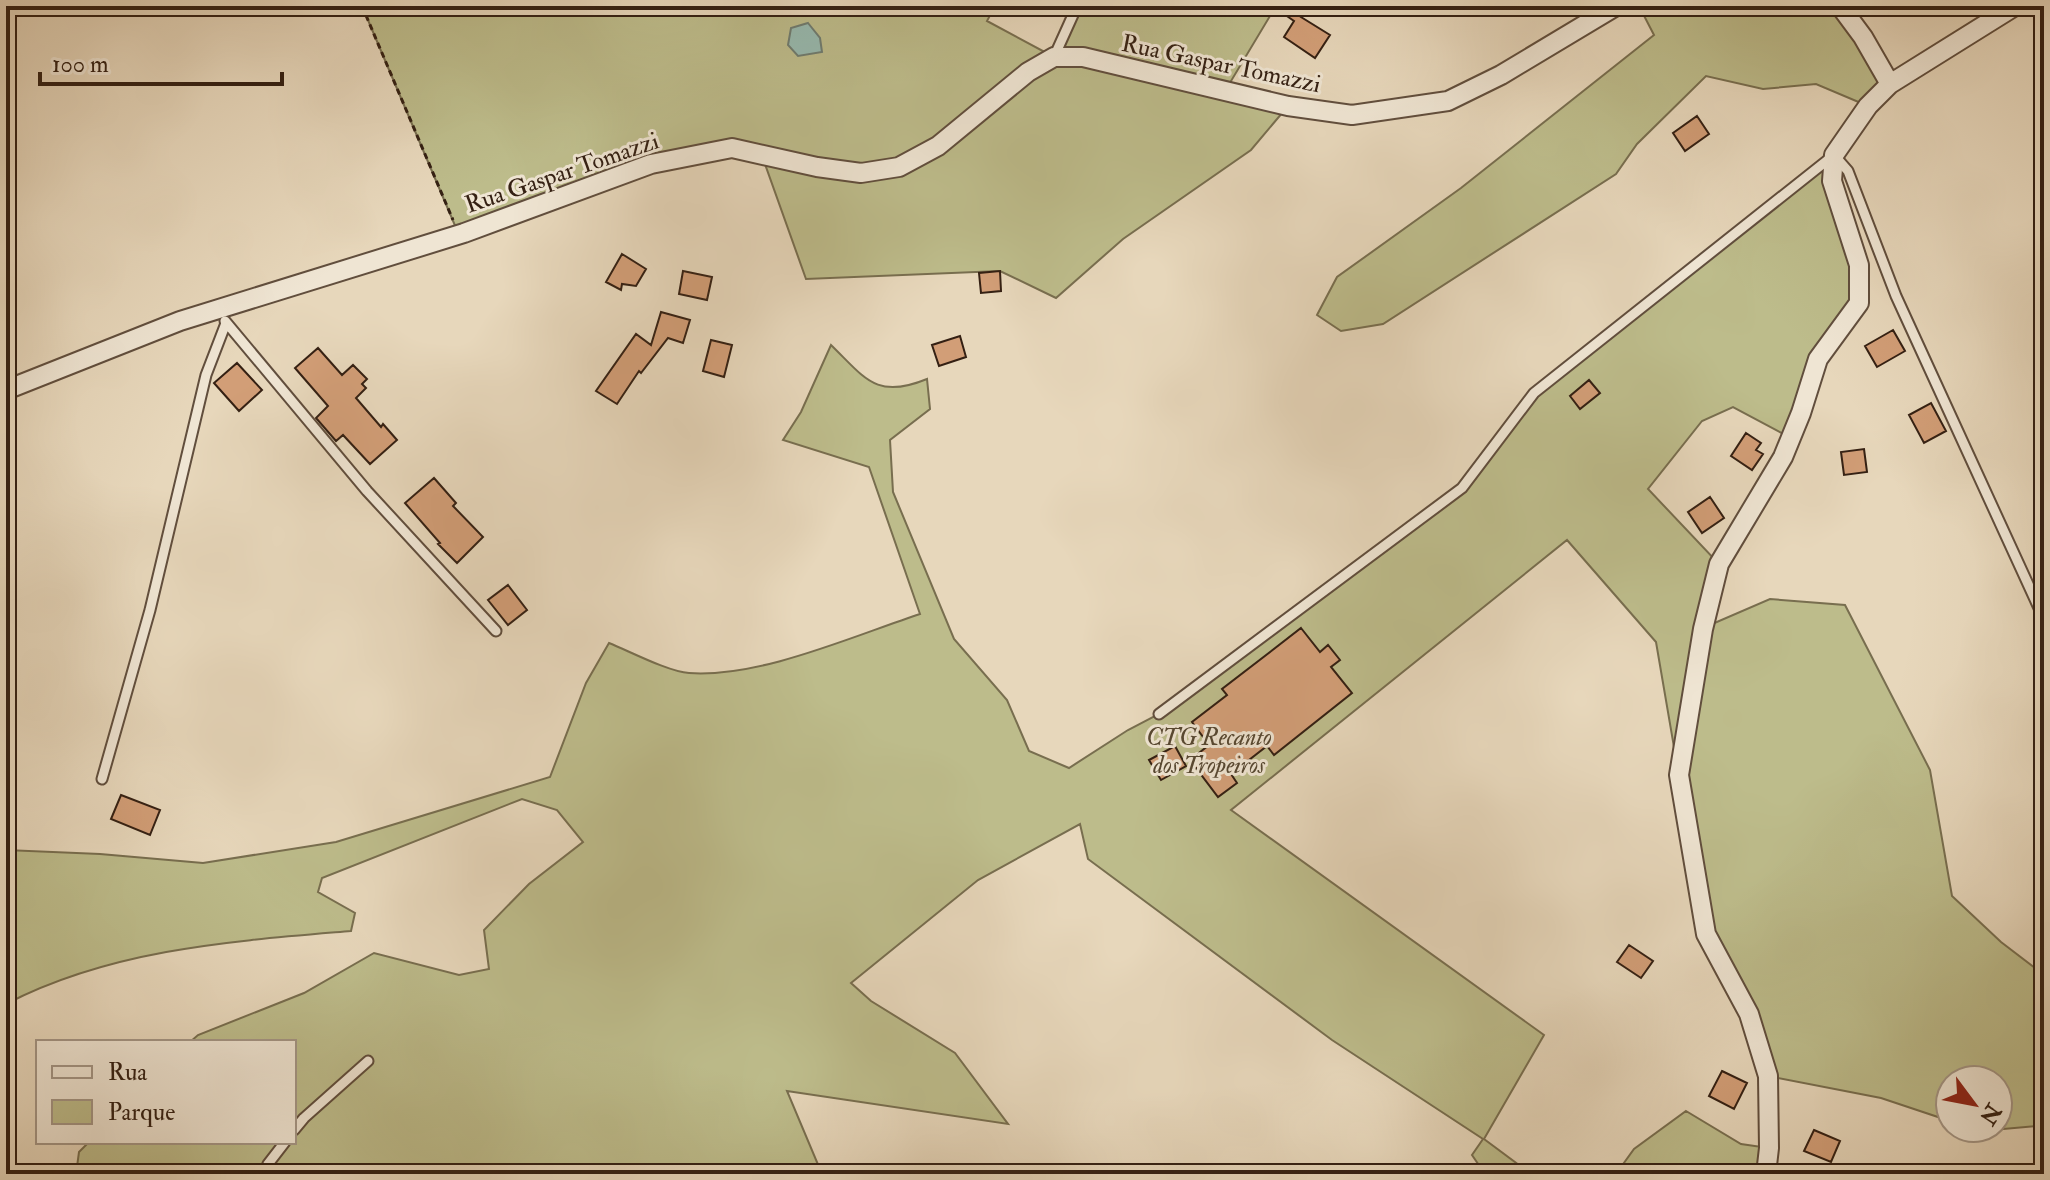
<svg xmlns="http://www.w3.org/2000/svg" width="2050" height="1180" viewBox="0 0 2050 1180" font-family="'IM FELL Double Pica',serif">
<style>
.green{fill:#bdbc8b;stroke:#786e4f;stroke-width:2}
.water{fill:#97bab0;stroke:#6f7c71;stroke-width:2}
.building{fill:#d29e77;stroke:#342013;stroke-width:2}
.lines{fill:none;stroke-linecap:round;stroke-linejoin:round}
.service-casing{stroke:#614e3d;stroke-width:13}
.minor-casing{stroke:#614e3d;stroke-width:22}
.path{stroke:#342013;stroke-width:3;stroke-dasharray:6 4;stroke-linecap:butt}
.service{stroke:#efe5d3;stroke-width:9}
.minor{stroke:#efe5d3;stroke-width:18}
.labels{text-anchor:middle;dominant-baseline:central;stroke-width:6;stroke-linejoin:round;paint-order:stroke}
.street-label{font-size:24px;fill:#342013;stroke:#efe5d3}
.park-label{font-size:24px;font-style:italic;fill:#564731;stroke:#efe5d3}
</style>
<rect width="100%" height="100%" fill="#e7d7bb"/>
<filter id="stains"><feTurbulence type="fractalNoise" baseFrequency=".0025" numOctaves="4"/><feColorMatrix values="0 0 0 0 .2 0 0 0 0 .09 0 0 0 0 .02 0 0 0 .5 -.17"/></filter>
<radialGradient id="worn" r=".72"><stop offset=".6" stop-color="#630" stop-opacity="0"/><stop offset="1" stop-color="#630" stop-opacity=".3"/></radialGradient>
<path class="green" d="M362,6H995L987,21L1054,57L1077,6H1276L1225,91L1288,106L1251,150L1123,239L1056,298L1000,271L806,279L761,153L709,151L459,235Z
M1639,6H1840L1890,84L1868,106L1816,84L1763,89L1706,76L1637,144L1616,174L1383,324L1341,331L1317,315L1337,277L1461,188L1654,35Z
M1834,155L1859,303L1818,359L1791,438L1733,407L1702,421L1648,489L1719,564L1703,628L1770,599L1845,605L1930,770L1952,896L2001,942L2044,975V1121L2036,1126L1981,1131L1973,1128H1998V1080H1950V1121L1881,1098L1768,1076L1706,934L1656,642L1567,540L1231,810L1544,1035L1484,1139L1531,1174H1485L1472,1155L1483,1139L1332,1040L1088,859L1080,824L978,880L851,983L871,1001L955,1053L1008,1124L787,1091L822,1174H76L79,1152L89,1142H294V1042H190L198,1035L304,993L374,953L459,975L489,969L484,930L529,884L583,842L557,810L522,799L322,878L318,892L355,913L351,931C233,941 112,949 6,1004V850L100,854L203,863L336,842L550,777L586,683L609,643C629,651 669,672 689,673C760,678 853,636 920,614L869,467L783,440L801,412L831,345C865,378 876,400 927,379L930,409L890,440L893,492L954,639L1007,700L1029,751L1069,768L1128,730L1159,714L1462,488L1534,393Z
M1686,1111L1741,1144L1769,1148L1766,1174H1616L1634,1149Z"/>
<path class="water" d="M808,23L820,38L822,52L798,56L788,45L791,28Z"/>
<path class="building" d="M1289,6H1309L1301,17L1330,35L1315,58L1284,37L1294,21L1284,14Z
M1697,116L1709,134L1685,151L1673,133Z
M622,254L646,269L636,286L622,284L621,290L606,282Z
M683,271L712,277L707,300L679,294Z
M1000,271L1001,291L981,293L979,273Z
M661,312L690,320L683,343L668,338L641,373L639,371L617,404L596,391L636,334L651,345Z
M1893,330L1905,351L1877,367L1865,346Z
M960,336L966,357L939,366L932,345Z
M711,340L732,345L724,377L703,371Z
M318,348L342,375L353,365L367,379L362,384L366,388L356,398L381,427L383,424L397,440L370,464L343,435L336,441L316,418L328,406L295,368Z
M237,363L262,390L239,411L214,383Z
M1589,380L1600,393L1580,409L1570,396Z
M1931,403L1946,431L1924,443L1909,415Z
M1746,433L1761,443L1756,450L1763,454L1752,470L1731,456Z
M1864,449L1867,472L1844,475L1841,452Z
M434,478L456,503L453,506L483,537L457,563L438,544L440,543L405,503Z
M1710,497L1724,518L1702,533L1688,512Z
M508,585L527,610L508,625L488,600Z
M1301,628L1320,652L1328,645L1340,660L1331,667L1352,693L1274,755L1267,746L1231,774L1237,783L1218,797L1190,760L1209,745L1192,722L1227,695L1222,689Z
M1175,746L1186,766L1161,780L1149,760Z
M121,795L160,810L150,835L111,819Z
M1629,945L1653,961L1641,978L1617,962Z
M1722,1071L1747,1083L1734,1109L1709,1096Z
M1814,1130L1840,1141L1831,1162L1804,1151Z"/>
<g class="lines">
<g class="service-casing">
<path id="service" d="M1054,57L1077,6
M225,321L367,491L496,631
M1159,714L1462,488L1534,393L1834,155L1848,171L1896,296L2044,619
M102,779L150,610L206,375L226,323
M294,1130L304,1118L368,1061
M264,1174L268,1164L285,1142"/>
</g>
<g class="minor-casing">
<path id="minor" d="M1840,6L1863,37L1890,84
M6,390L180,321L464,233L651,164L732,148L817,167L861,173L899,167L938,146L1028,72L1054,57H1083L1288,106L1352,115L1448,101L1501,75L1616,6
M1766,1174L1769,1148L1768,1076L1749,1014L1706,934L1679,775L1703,629L1719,564L1783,457L1801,413L1818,359L1859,303V265L1832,181L1834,155L1868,106L1890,84L2015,6"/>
</g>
<path class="path" d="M362,6L453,220"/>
<use href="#service" class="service"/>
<use href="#minor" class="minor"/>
</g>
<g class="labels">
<g class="street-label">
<text transform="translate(1221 64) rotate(12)">Rua Gaspar Tomazzi</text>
<text transform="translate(562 173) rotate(-19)">Rua Gaspar Tomazzi</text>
</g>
<g class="park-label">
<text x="1209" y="737">CTG Recanto<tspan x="1209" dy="28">dos Tropeiros</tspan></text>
</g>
</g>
<rect width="2050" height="1180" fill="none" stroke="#e7d7bb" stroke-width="32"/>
<rect x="8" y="8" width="2034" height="1164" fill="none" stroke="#342013" stroke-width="4"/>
<rect x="16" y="16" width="2018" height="1148" fill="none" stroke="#342013" stroke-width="2"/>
<rect x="36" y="1040" width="260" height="104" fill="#efe5d3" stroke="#a49686" stroke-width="2"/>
<rect x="52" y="1066" width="40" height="12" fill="#efe5d3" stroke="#a49686" stroke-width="2"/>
<text x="108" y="1080" font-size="24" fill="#342013">Rua</text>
<rect x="52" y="1100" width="40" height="24" fill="#bdbc8b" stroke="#a49686" stroke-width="2"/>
<text x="108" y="1120" font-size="24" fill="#342013">Parque</text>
<g transform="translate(1974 1104) rotate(122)"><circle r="38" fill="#efe5d3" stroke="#a49686" stroke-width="2"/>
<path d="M0-6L14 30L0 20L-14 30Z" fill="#8f2418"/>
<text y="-12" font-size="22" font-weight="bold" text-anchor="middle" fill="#342013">N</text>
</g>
<path d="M40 72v12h242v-12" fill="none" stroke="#342013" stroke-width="4"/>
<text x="52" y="72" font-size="24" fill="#342013" stroke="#efe5d3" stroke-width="6" paint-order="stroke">100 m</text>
<rect width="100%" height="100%" filter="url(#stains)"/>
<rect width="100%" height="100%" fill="url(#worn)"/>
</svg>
